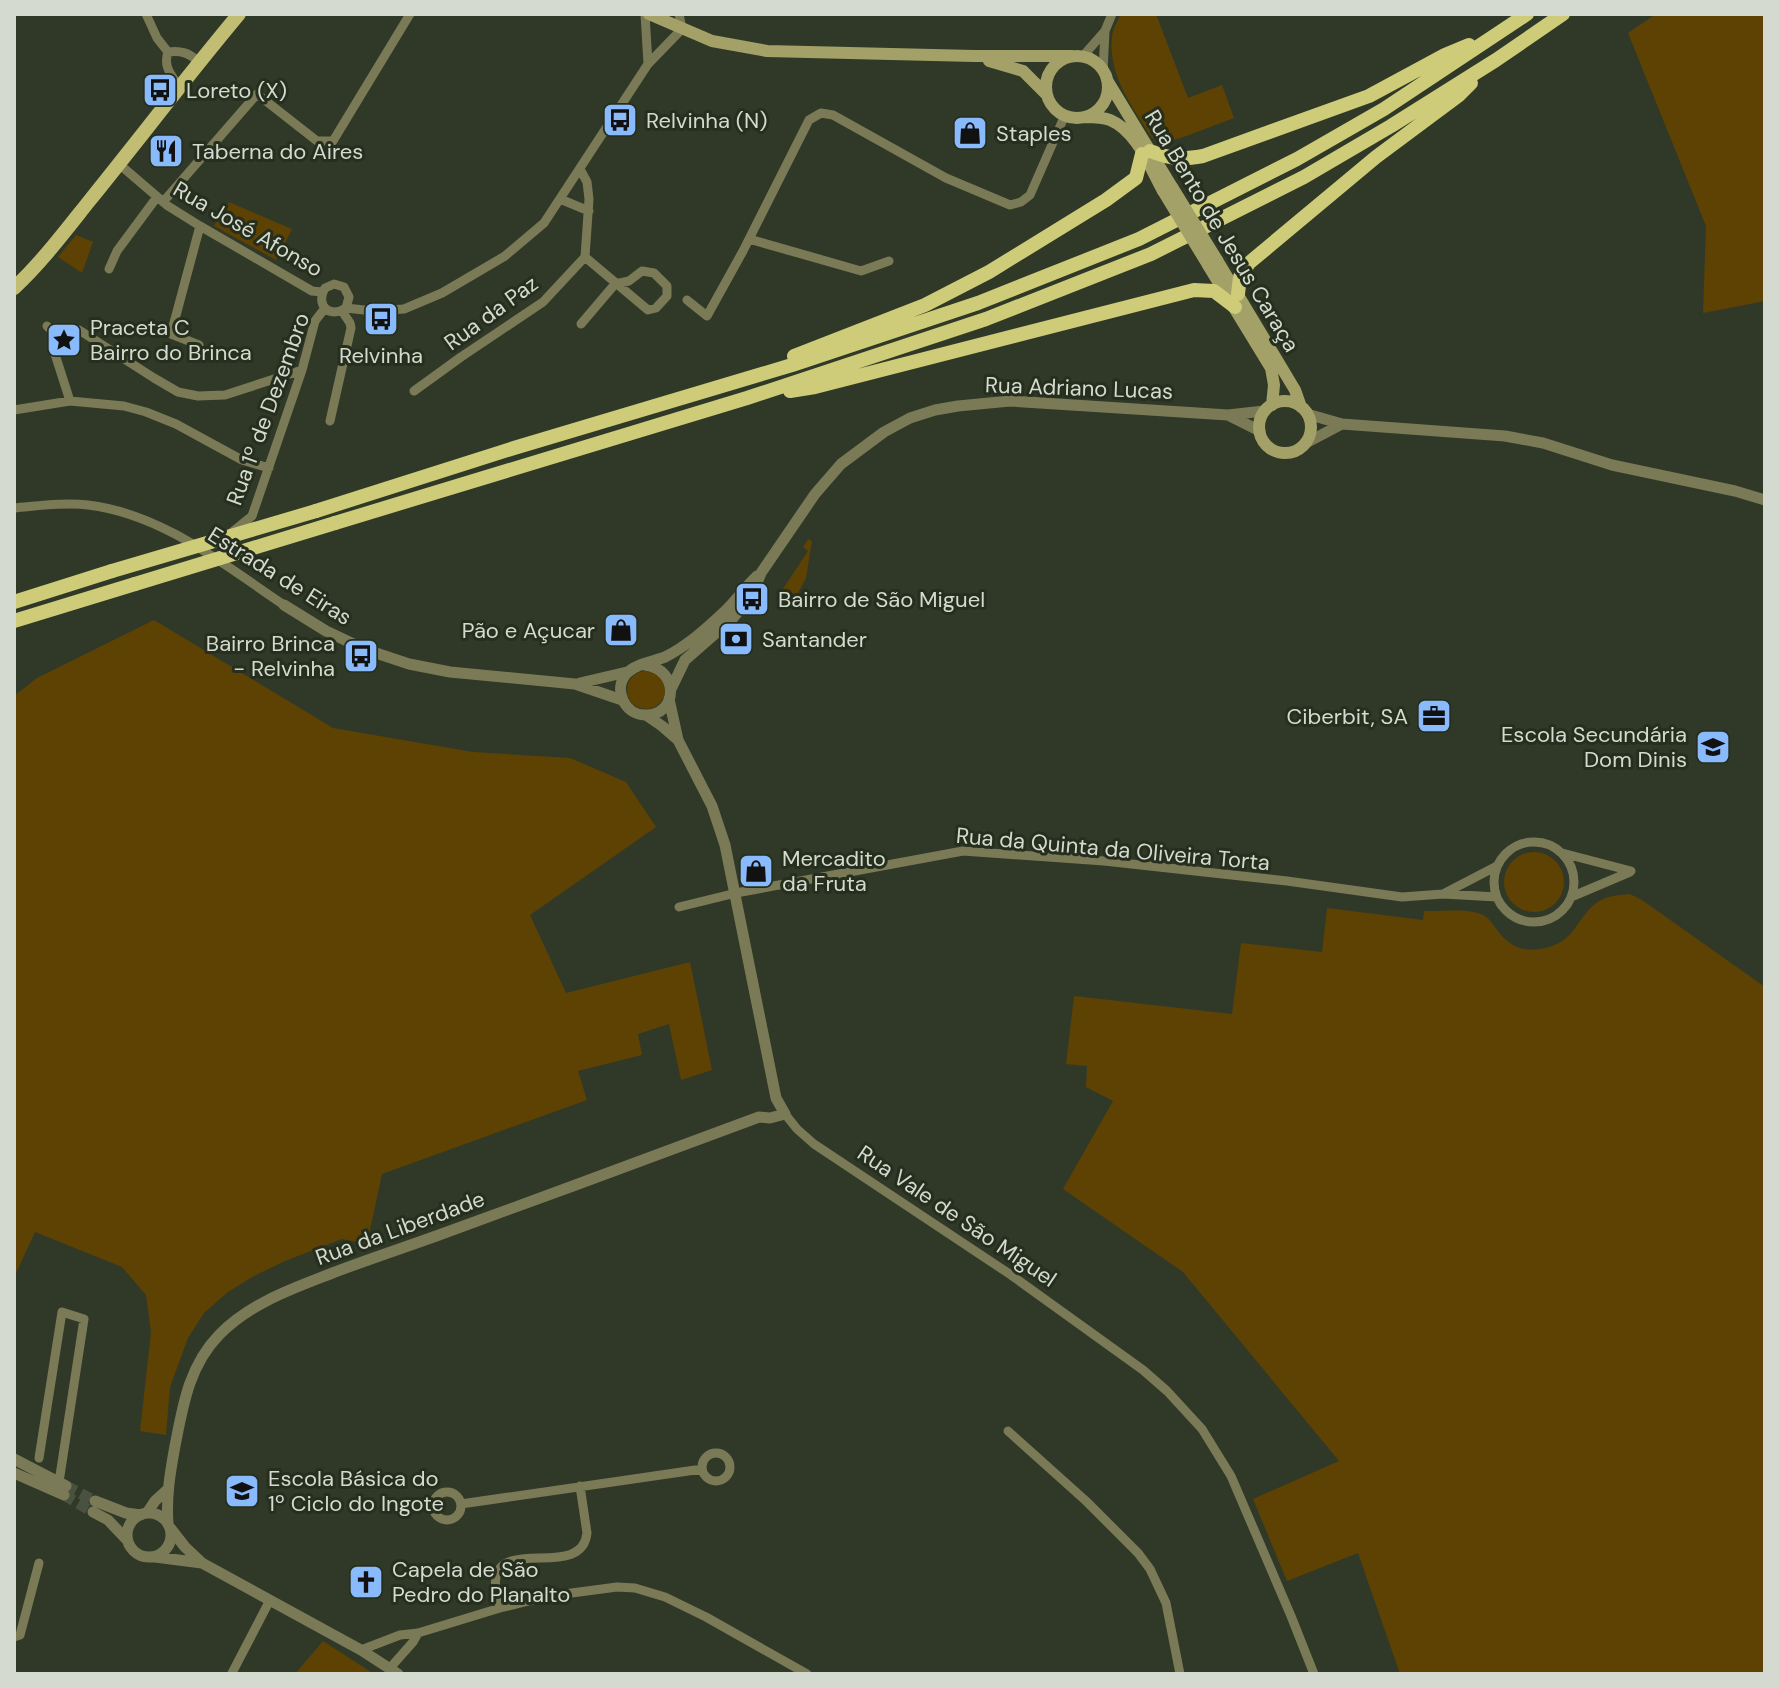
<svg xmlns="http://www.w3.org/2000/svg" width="1779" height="1688" viewBox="0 0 1779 1688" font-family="'DM Sans',sans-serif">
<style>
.green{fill:#5d4204}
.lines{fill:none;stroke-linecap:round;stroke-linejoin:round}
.tertiary-tunnel{stroke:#495140;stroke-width:11;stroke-dasharray:11 5.5;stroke-linecap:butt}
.minor{stroke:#7b7a57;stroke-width:9}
.tertiary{stroke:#7b7a57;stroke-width:11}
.secondary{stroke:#a3a167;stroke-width:12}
.primary{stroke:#c1be73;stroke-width:14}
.trunk{stroke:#cecc78;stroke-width:14}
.secondary-bridge{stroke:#a3a167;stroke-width:12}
.trunk-bridge{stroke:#cecc78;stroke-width:14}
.labels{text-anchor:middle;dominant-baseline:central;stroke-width:6;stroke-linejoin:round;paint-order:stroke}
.poi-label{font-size:22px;fill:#d4dacf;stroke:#262f1e;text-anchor:start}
.street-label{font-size:22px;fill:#d4dacf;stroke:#262f1e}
</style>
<rect width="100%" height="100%" fill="#303927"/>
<path class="green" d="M1121,14H1156L1188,98L1222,85L1234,118L1181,138L1163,142L1152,138C1133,108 1108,75 1112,38C1112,30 1117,22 1121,14Z
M1656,14H1765V301L1703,313L1706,226L1628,33Z
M229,202L292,229L276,260L214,226Z
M76,235L93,242L82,273L58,257Z
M808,539L812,541L806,578L795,599L790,596L785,603L777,598L808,551L803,547Z
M154,620L333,728L473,752L570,758L626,782L656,827L530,915L566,993L690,962L712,1070L681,1080L669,1024L638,1034L642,1055L578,1071L587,1100L382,1174L367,1244L342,1239L285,1261L254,1276L228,1292L204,1313L188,1338L170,1387L166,1435L140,1431L151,1332L146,1295L122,1267L35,1232L16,1273L14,1272V696L37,678Z
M627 690a19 19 0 1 1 38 0a19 19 0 1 1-38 0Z
M1504 882a30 30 0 1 1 60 0a30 30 0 1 1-60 0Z
M1630,894L1642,900L1765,987V1674H1400L1358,1553L1287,1581L1253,1499L1339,1461L1183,1272L1063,1189L1113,1101L1086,1087L1087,1066L1066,1064L1074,996L1232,1014L1241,943L1322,952L1327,908L1423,920L1424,911C1442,912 1469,907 1485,916C1491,920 1493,925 1497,930C1508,945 1521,952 1539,949C1575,944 1573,923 1595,904C1605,896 1617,895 1630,894Z
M323,1641L374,1674H295Z"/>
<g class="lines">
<path class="tertiary-tunnel" d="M66,1486L95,1501
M64,1495L93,1512"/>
<path class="minor" d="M146,14L157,38L168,52C163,66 171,75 179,86
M645,14L648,64
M168,52C181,50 189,53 199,62
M1083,56L1105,31L1112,14
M1103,71L1105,31
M119,164L168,206L200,226L312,291L322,292
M560,199L589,211
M163,202L257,94L317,141H333L410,14
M749,239L861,271L889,261
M109,269L117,251L157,197
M687,300L707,316L743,251L809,120L821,113L833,115L946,178L1010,205L1021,202L1030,195L1065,115
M346,308L349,297L344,287L334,284L325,288C315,305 329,319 346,308L373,311L404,309L442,293L505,256L544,223L648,64L682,29L679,14
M581,324L615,284L629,281L642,271L654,273L667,286V296L656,308L648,310L585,257
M47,326L63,343
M199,345L171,334L200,226
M414,391L461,357L543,302L585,257L589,199L587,182L580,169
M70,401L54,351L79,330L154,378L178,392L198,396L225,395L302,370
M14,410L70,401L124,406L146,412L176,424L242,460L269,468
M330,421L351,328L350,323L342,311
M14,508C38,506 64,502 88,505C163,514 224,565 284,605
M231,533L252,516L302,370L315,321L325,308
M1494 882a40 40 0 1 1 80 0a40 40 0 1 1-80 0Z
M1562,853L1631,871
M1443,894L1497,866
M1571,897L1630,872
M679,907L736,893L963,851L1104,861L1287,881L1402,897L1443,894L1497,897
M785,1114L797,1129L814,1144L1011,1275L1143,1370L1167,1391L1202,1429L1231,1476L1291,1616L1314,1674
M1008,1431L1086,1501L1138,1553L1150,1569L1166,1603L1180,1674
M702 1467a14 14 0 1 1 28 0a14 14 0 1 1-28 0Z
M39,1458L62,1312L84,1319L59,1482
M433 1506a14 14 0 1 1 28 0a14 14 0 1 1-28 0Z
M461,1504L702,1469
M500,1608C497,1598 494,1587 496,1577C504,1539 582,1579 587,1533L580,1486
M14,1637L20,1635L39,1563
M361,1650L400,1635L418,1633L500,1608L549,1596L617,1587L635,1588L665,1597L706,1617L807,1674
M390,1668L413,1642L418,1633
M234,1674L232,1673L270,1600"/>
<path class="tertiary" d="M1307,414L1342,424L1505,436L1543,443L1612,465L1735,491L1765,500
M1228,415L1260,431
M1306,443L1342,424
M284,605L326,631L364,649L409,664L450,672L575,684L622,700
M645,665C680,669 678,716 645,715C625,715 613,690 626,674C635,664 652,662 665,657C687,646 706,629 724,612C736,601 745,587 757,576
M580,683L627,672
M671,689L685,660L733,618L753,593L761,573L815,494L841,464L884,432L910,418L935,410L958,406L1010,401L1228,415L1264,411
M646,715L662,726L677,739
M14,1459L66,1486
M14,1473L64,1495
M95,1501L126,1513L141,1515
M93,1512L108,1520L128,1541
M127 1535a22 22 0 1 1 44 0a22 22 0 1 1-44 0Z
M147,1513L155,1501L167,1490
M168,1524C166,1497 170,1473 175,1446C183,1405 189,1366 219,1335C249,1304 291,1289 330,1274C366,1260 403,1248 439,1235C546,1196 652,1157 759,1117L770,1118L785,1114L776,1098L725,845L712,806L678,740L669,699
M171,1529L185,1547L202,1563L361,1650L398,1674
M155,1557L202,1563"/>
<path class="secondary" d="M649,14L712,41L767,51L974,56H1072
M1046 87a31 31 0 1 1 62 0a31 31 0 1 1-62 0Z
M989,61L1023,71L1047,95
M1107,80L1172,187
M1085,117C1093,117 1103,117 1110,120C1137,131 1150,168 1163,191
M1217,260L1295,390L1301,407
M1208,265L1271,368L1274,385L1272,405
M1259 427a26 26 0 1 1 52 0a26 26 0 1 1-52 0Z"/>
<path class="primary" d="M14,288C42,262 66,230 90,200C140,138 188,75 239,14"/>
<path class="trunk" d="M1150,151C1171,159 1181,160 1203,156L1369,96L1445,55L1469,45
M1238,294L1240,277L1249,263L1376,157L1458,96L1471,83
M794,356L925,305L989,272L1106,200L1136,178L1142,154
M790,391L815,387L1194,290L1214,291L1235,307
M316,511L514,448L792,365L978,303L1139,239L1297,159L1384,109L1527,14
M335,523L747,398L986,319L1151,254L1304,177L1391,126L1496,60L1563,14
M14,602L112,571
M14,621L135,584"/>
<path class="secondary-bridge" d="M1172,187L1217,260
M1163,191L1208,265"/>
<path class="trunk-bridge" d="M112,571L316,511
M135,584L335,523"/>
</g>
<defs>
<g id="bus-square" transform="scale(1.8)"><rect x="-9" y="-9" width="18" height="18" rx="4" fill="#89bafc" stroke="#262f1e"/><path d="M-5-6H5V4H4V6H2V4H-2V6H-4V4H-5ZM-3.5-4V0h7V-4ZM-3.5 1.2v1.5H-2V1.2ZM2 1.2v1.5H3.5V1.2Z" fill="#111"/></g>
<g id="shop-square" transform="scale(1.8)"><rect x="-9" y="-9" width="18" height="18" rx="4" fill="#89bafc" stroke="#262f1e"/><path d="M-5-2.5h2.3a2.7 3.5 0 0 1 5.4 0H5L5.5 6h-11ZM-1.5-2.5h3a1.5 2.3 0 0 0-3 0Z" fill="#111"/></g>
<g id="restaurant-square" transform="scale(1.8)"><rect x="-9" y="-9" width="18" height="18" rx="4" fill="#89bafc" stroke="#262f1e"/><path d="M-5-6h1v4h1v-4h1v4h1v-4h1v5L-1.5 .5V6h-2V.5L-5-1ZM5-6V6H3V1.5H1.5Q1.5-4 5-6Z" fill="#111"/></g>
<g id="sight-square" transform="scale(1.8)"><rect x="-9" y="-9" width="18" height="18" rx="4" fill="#89bafc" stroke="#262f1e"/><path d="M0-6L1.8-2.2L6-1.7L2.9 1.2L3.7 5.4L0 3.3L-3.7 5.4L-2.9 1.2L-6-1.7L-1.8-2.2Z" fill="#111"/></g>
<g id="bank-square" transform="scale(1.8)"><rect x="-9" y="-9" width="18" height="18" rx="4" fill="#89bafc" stroke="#262f1e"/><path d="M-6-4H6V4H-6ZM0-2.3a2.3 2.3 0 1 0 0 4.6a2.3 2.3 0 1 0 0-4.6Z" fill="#111"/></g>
<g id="office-square" transform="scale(1.8)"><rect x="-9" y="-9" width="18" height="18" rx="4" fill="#89bafc" stroke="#262f1e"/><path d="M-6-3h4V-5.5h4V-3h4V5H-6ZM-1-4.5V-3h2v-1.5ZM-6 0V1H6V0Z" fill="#111"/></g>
<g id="school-square" transform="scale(1.8)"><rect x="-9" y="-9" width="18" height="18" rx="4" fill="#89bafc" stroke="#262f1e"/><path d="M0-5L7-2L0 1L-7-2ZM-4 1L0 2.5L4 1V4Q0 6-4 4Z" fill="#111"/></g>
<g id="church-square" transform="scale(1.8)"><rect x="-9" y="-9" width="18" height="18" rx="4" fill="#89bafc" stroke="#262f1e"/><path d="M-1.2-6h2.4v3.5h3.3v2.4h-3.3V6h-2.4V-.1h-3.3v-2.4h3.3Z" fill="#111"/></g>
</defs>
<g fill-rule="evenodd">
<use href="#bus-square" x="160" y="90"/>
<use href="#bus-square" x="620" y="120"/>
<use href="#shop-square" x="970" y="133"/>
<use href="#restaurant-square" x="166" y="151"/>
<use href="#bus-square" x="381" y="319"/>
<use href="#sight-square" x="64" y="340"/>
<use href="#bus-square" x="752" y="599"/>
<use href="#shop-square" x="621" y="630"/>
<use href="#bank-square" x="736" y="639"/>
<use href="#bus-square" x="361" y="656"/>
<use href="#office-square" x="1434" y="716"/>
<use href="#school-square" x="1713" y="747"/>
<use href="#shop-square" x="756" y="871"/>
<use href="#school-square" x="242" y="1491"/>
<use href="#church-square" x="366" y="1582"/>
</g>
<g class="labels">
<g class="poi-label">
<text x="186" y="90">Loreto (X)</text>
<text x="646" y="120">Relvinha (N)</text>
<text x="996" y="133">Staples</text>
<text x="192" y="151">Taberna do Aires</text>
<text x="90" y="327">Praceta C<tspan x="90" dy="25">Bairro do Brinca</tspan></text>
<text x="381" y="355" text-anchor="middle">Relvinha</text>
<text x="778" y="599">Bairro de São Miguel</text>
<text x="595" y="630" text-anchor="end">Pão e Açucar</text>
<text x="762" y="639">Santander</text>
<text x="335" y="643" text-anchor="end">Bairro Brinca<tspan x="335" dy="25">- Relvinha</tspan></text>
<text x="1408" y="716" text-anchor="end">Ciberbit, SA</text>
<text x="1687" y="734" text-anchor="end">Escola Secundária<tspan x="1687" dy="25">Dom Dinis</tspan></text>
<text x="782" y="858">Mercadito<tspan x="782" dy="25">da Fruta</tspan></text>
<text x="268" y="1478">Escola Básica do<tspan x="268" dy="25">1º Ciclo do Ingote</tspan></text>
<text x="392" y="1569">Capela de São<tspan x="392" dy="25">Pedro do Planalto</tspan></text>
</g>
<g class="street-label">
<text transform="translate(248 229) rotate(30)">Rua José Afonso</text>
<text transform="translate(1222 231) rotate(59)">Rua Bento de Jesus Caraça</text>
<text transform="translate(491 313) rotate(-36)">Rua da Paz</text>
<text transform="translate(1079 388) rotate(2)">Rua Adriano Lucas</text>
<text transform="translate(268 409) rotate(-70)">Rua 1º de Dezembro</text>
<text transform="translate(280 576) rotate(32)">Estrada de Eiras</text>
<text transform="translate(1113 849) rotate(5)">Rua da Quinta da Oliveira Torta</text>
<text transform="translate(957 1216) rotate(34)">Rua Vale de São Miguel</text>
<text transform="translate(400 1228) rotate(-20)">Rua da Liberdade</text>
</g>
</g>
<rect width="1779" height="1688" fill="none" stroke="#d4dacf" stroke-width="32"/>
</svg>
